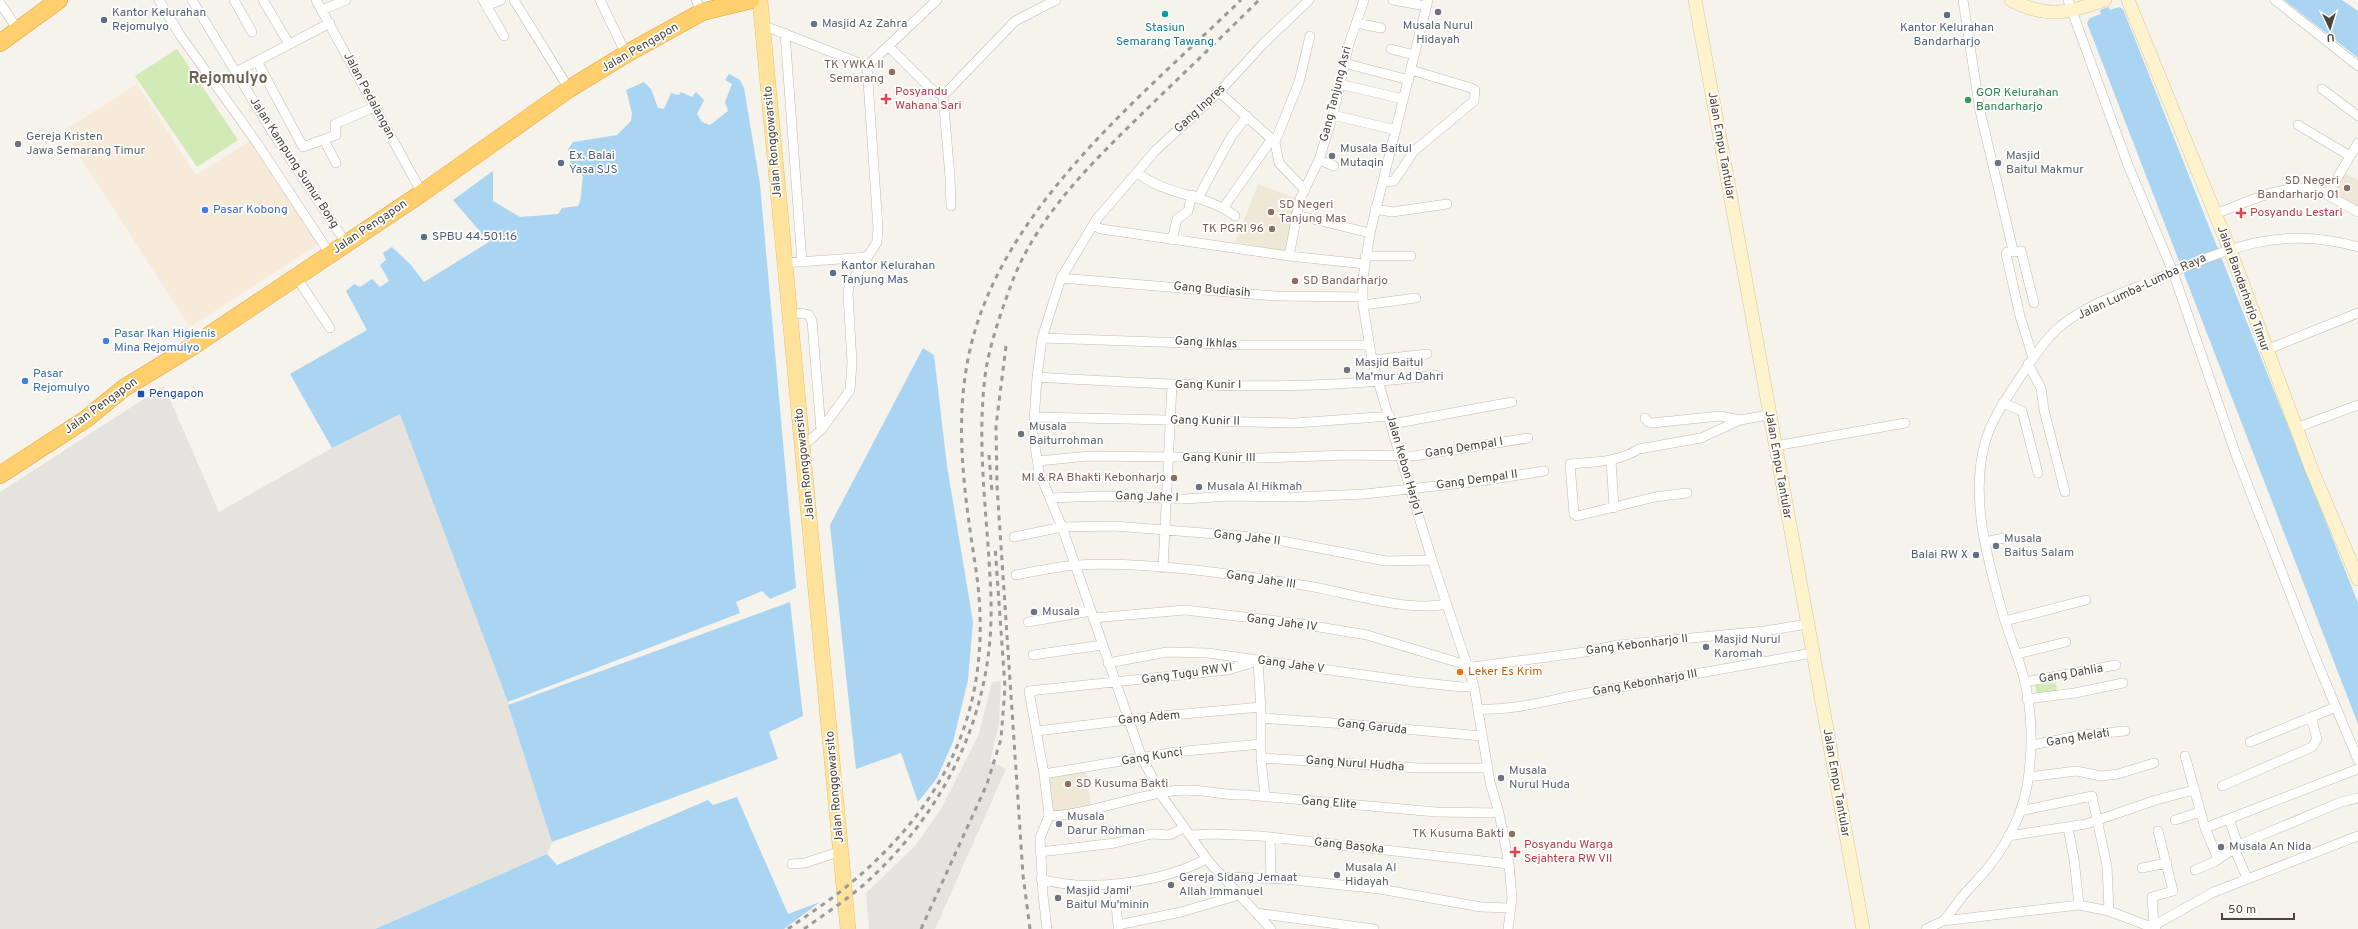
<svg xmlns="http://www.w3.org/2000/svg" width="2358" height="929" viewBox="0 0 2358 929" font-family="Overpass,sans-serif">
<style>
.commercial{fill:#f7ead8}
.industrial{fill:#e6e2dd}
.education{fill:#efe8d6}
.green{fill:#d2eab5}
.water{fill:#a9d4f2}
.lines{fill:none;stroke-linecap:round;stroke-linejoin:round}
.street-casing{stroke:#c2bbae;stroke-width:10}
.secondary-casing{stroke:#d6c79b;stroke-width:14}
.primary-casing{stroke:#e6c16a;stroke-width:16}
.highway-casing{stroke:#e0a43c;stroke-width:18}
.street{stroke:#fff;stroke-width:9}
.secondary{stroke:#fff3cd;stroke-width:13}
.primary{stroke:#ffe39c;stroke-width:15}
.highway{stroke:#ffcf6e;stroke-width:17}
.rail{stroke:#9a9a9a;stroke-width:3;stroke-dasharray:5 5;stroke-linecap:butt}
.worship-dot{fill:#6b7280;stroke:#fff;stroke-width:1.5}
.culture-dot{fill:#0f9aa8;stroke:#fff;stroke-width:1.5}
.service-dot{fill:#5c6f8a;stroke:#fff;stroke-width:1.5}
.education-dot{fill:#8d6e63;stroke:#fff;stroke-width:1.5}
.health-dot{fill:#e0444e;stroke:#fff;stroke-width:1.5}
.leisure-dot{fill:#2e9e5b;stroke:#fff;stroke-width:1.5}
.shop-dot{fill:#3f7fe0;stroke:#fff;stroke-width:1.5}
.transit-dot{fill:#1a4fb4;stroke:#fff;stroke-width:1.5}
.food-dot{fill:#e8710a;stroke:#fff;stroke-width:1.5}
.labels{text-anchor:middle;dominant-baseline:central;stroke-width:3.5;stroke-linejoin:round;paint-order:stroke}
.service-label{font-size:12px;fill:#4e5e75;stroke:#fff;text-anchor:start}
.worship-label{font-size:12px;fill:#5b616d;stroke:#fff;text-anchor:start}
.culture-label{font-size:12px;fill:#0d838f;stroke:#fff}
.street-label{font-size:12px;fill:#4b4439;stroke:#fff}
.education-label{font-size:12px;fill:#785e54;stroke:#fff;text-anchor:end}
.health-label{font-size:12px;fill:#be3a42;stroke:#fff;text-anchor:start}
.leisure-label{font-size:12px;fill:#27864d;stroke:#fff;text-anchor:start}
.shop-label{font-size:12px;fill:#366cbe;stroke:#fff;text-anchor:start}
.transit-label{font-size:12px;fill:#164399;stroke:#fff;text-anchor:start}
.food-label{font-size:12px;fill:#c56008;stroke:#fff;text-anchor:start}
.district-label{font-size:16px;font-weight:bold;fill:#6e6250;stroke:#fff}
</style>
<rect width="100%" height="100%" fill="#f6f3ec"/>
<path class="commercial" d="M137,84L196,175L251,140L319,244L190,327L63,131Z"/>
<path class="industrial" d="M164,386L219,512L332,448L400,413L508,701L552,842L547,854L375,929H0V492Z
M1001,681L999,725L990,761L1006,769L935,929H869L866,893L915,846L941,809L979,734L992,682Z"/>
<path class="education" d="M2344,173L2358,180V210L2333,197Z
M1258,184L1298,199L1289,253L1235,242Z
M1086,768L1091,808L1053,813L1047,774Z"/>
<path class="green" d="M177,49L238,140L197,167L135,76Z
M2056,683L2057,694L2037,696L2035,685Z"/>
<path class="water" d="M2284,0H2342L2358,11V58Z
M2109,7L2110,10L2119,7L2123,9L2358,603V724L2087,23L2090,18L2101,14L2100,10Z
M729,74L740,80L744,88L760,184L796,588L770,599L762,591L736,602L740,613L508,702L400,414L332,448L290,374L367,330L346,291L354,284L360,287L372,279L380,287L389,281L380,265L386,260L383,253L392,247L411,265L424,282L489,242L453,200L493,171V201L520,217L558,214L562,208L578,206C582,199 581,187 583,177L577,166L572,170L568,149L573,142L617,135L631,121L632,113L626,90L644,82L651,89L658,108L664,109L671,93L679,95L681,92L692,97L696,92L704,100L697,114L702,122L710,125L728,111L725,102L732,84L725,80Z
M923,348L934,355L947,466L973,622L968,680L953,742L937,778L918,802L901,753L856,769L830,525Z
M790,602L803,716L769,732L778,759L552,842L508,705Z
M737,797L788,914L820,902L784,929H375L547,854L557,865L708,800L713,805Z"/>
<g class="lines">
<g class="street-casing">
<path id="street" d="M159,0L180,35L257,143L330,254
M192,0L271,130L346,243
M234,0L252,32
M263,0L289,44
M316,0L422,193
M483,0L504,36
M514,0L569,89
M600,0L626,54
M696,0L702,12
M1393,0L1426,6
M1428,0L1370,233L1363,278V305L1372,360L1395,439L1432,560L1474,686L1490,782L1499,813L1509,864L1512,898L1508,929
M1963,0L1980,111L2013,250
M2068,0L2128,165L2173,272L2236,455L2315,657L2358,760
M2275,0L2358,66
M0,3L18,30
M486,6L501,0
M322,10L346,0
M1356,23L1381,28
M762,25L867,66
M785,33L802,262
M889,47L929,87L943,96
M1391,49L1414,55
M257,61L303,147L336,135L335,124L374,107
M1344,63L1409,80
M236,72L330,23
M1339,84L1403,99
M2322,89L2358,116
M1219,92L1275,142L1299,82L1310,36
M1333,115L1396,130
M2298,125L2350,156
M324,140L336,163
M1275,142L1279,163L1305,190
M1319,160L1334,166
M1138,173C1166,196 1207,194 1235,216
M1383,182L1394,181L1414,151L1474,101L1475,90L1471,88L1411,70
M2327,195L2358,143
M1198,198L1231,137L1247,116
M951,206L950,177L943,96L1015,21L1056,0
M1224,207L1271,140
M1375,209L1392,212L1447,204
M2215,214C2246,203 2284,183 2317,189L2358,212
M1296,215L1370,233
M1096,220L1095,226L1101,229L1289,256L1365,264
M1172,240L1177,219L1188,211L1192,195
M1289,256L1300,199L1319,160L1333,115L1349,44L1364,0
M1365,256H1411
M784,263L868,257
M295,275L330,328
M1061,278L1275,296L1363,297
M1363,305L1416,298
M789,315L802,313L809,315L812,321L821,430
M1042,338L1246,345H1369
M2266,350L2358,313
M2033,358L2020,316L2006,254L2007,252L2021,251L2034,303
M1372,360L1427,354
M2028,364L2041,388L2044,410L2065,492
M1037,377C1169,385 1304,393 1436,375
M2003,403L2022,411L2038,473
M1645,418L1648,422L1652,423L1720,416L1740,420L1769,415
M1034,422L1037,377L1042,338L1061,278L1096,220L1156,150L1219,92L1263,44L1309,0
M1392,424L1512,402
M2296,428L2358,405
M804,445L821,430L850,390L852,363L848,293L849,286L877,242L878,228L867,66L937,0
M1775,446L1905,423
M1611,460L1614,508
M1038,461L1089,456L1260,458L1348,455L1414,456L1528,438
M1687,493L1655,497L1577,516L1574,514L1570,464C1595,462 1618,462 1639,449L1701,438L1740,420
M1050,498L1105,496L1184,499L1229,496L1296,497L1365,494L1481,481L1544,471
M1014,537L1062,527L1114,526L1267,538L1386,561L1432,560
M1985,542L2004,538
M1163,568L1172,385
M1016,575C1036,571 1056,567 1076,565C1150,561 1241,575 1314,587C1352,594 1410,612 1446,604
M1093,618L1185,610L1295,623L1367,635L1473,667L1585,652L1618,645L1765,631L1807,624
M2005,621L2086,600
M1028,622L1091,611
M2017,654L2066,642
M1033,655L1102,645
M1108,663L1167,652L1208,653L1415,682L1462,687L1474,686
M2025,682L2116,665
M2027,699L2075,693L2123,683
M1478,709C1512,711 1544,701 1577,695C1655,681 1733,667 1812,653
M1261,718L1347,724L1482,736
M1037,731L1161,716L1261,707
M2250,742L2336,707
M2032,745L2082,735L2125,731
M2185,756L2205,828L2218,859
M1044,774L1175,752L1261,744
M2028,777L2076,771L2101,776L2118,774L2154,763
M2222,786L2312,747L2317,739L2311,717
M1265,797L1261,758L1419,768H1488
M2020,811L2092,796L2107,866L2109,911
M1049,816C1091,814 1130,797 1172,791C1198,787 1221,796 1247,795L1436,812L1499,813
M2229,819L2238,845
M2175,820L2200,812
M2068,828L2074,859L2079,905
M2205,828L2358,769
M1190,835L1213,834L1261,836L1509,864
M2008,836L2086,824L2156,800L2194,790
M1270,838L1271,877
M2235,850L2247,878
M1040,852L1115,843L1152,834L1169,835L1184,828
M792,864L805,863L841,851
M2142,868L2167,863
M2195,870L2214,862L2243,843L2341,802L2358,798
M1222,877L1284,879L1380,889L1481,907L1511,908
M1041,879C1088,893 1164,882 1206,859
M1114,884L1118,925
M1256,913L1374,929
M1943,921C1950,914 1955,906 1961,898C1969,888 1979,879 1987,869C2006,845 2022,816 2027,786C2033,751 2033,710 2023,675C2017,653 2008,633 2002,611C1987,558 1970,497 1985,443C1991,420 2006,399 2019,379C2030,363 2040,346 2054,332C2081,306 2123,293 2157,279C2226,249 2281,224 2358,247
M2154,925L2152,897L2173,891L2158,831
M2151,927L2214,892L2358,836
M1047,929L1043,895L1040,838L1049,816L1044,774L1029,691L1228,670L1258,661L1261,711V758
M1118,929V925L1181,912L1239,895
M1271,929L1209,862L1164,799L1142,758L1062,527L1039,472L1033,433L1034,422L1038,417L1296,423L1390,416
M1926,929L1943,921L2079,905L2109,911L2156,929"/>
</g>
<g class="secondary-casing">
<path id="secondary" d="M1695,0L1863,929
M2011,0C2047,19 2069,13 2105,0
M2128,0L2230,250L2312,470L2358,579"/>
</g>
<g class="primary-casing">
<path id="primary" d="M760,0L848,929"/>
</g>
<g class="highway-casing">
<path id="highway" d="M0,43L59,0
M0,475L86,419L124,388L193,346L422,193L569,89L626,54L702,12L751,0"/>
</g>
<use href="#street" class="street"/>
<use href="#secondary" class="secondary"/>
<use href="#primary" class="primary"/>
<use href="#highway" class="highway"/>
<path class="rail" d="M1006,346L996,426L997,486L1023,875L1030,929
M989,455L992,492
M788,929C807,915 828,902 846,887C949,803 995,703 976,570C963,485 950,402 979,318C1023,191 1147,91 1241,0
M804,929C826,913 850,898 870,879C948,807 994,708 991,601C989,524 975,446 986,369C991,341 1001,312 1011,285C1038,212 1098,157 1152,104C1188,69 1224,35 1259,0
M921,929L987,784L1001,739L1005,687L995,546"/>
</g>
<g class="worship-dot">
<circle cx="1438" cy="12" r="4"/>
<circle cx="814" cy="24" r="4"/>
<circle cx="18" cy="144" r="4"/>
<circle cx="1332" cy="156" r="4"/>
<circle cx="1998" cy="163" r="4"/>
<circle cx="1347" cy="370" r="4"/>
<circle cx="1021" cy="434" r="4"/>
<circle cx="1199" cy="487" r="4"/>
<circle cx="1996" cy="546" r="4"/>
<circle cx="1034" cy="612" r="4"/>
<circle cx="1706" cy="647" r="4"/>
<circle cx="1501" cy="778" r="4"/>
<circle cx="1059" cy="824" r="4"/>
<circle cx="2221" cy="847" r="4"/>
<circle cx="1337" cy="875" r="4"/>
<circle cx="1171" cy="885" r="4"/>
<circle cx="1058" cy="898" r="4"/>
</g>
<circle class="culture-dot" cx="1165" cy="14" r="4"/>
<g class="service-dot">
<circle cx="1947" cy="15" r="4"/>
<circle cx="104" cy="20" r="4"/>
<circle cx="561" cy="163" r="4"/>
<circle cx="424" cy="237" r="4"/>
<circle cx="833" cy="273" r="4"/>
<circle cx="1976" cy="555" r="4"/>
</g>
<g class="education-dot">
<circle cx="892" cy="72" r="4"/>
<circle cx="2347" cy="188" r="4"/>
<circle cx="1271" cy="212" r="4"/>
<circle cx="1272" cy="229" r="4"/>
<circle cx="1295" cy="281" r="4"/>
<circle cx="1174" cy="478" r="4"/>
<circle cx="1068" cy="784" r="4"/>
<circle cx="1512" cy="834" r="4"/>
</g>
<g class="health-dot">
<path d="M884 93h4v4h4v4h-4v4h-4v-4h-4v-4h4z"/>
<path d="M2239 207h4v4h4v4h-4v4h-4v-4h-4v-4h4z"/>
<path d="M1513 846h4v4h4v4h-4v4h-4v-4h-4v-4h4z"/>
</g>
<circle class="leisure-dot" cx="1968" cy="100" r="4"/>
<g class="shop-dot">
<circle cx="205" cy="210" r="4"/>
<circle cx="106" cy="341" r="4"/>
<circle cx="25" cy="381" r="4"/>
</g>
<rect class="transit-dot" x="137" y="390" width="8" height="8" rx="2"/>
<circle class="food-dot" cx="1460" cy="672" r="4"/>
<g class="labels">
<g class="service-label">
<text x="112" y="13">Kantor Kelurahan<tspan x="112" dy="14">Rejomulyo</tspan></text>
<text x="1947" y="28" text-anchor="middle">Kantor Kelurahan<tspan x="1947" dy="14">Bandarharjo</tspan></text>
<text x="569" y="156">Ex. Balai<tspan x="569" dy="14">Yasa SJS</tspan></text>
<text x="432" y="237">SPBU 44.501.16</text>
<text x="841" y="266">Kantor Kelurahan<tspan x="841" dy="14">Tanjung Mas</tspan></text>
<text x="1968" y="555" text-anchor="end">Balai RW X</text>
</g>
<g class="worship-label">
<text x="822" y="24">Masjid Az Zahra</text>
<text x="1438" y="26" text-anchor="middle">Musala Nurul<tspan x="1438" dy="14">Hidayah</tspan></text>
<text x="26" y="137">Gereja Kristen<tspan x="26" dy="14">Jawa Semarang Timur</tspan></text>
<text x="1340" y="149">Musala Baitul<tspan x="1340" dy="14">Mutaqin</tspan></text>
<text x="2006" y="156">Masjid<tspan x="2006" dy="14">Baitul Makmur</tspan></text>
<text x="1355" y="363">Masjid Baitul<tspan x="1355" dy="14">Ma'mur Ad Dahri</tspan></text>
<text x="1029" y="427">Musala<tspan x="1029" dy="14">Baiturrohman</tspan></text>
<text x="1207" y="487">Musala Al Hikmah</text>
<text x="2004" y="539">Musala<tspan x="2004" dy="14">Baitus Salam</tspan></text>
<text x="1042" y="612">Musala</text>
<text x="1714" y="640">Masjid Nurul<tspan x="1714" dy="14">Karomah</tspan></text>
<text x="1509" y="771">Musala<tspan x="1509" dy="14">Nurul Huda</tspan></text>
<text x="1067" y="817">Musala<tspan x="1067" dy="14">Darur Rohman</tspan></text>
<text x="2229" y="847">Musala An Nida</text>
<text x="1345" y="868">Musala Al<tspan x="1345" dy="14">Hidayah</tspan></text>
<text x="1179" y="878">Gereja Sidang Jemaat<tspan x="1179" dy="14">Allah Immanuel</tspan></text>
<text x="1066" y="891">Masjid Jami'<tspan x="1066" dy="14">Baitul Mu'minin</tspan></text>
</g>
<g class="culture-label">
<text x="1165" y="28">Stasiun<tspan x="1165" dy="14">Semarang Tawang</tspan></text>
</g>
<g class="street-label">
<text transform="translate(640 48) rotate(-30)">Jalan Pengapon</text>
<text transform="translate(1336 94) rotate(-76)">Gang Tanjung Asri</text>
<text transform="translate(369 96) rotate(62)">Jalan Pedalangan</text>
<text transform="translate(1200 109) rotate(-43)">Gang Inpres</text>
<text transform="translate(773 142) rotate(-95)">Jalan Ronggowarsito</text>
<text transform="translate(1721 146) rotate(80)">Jalan Empu Tantular</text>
<text transform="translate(294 163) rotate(57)">Jalan Kampung Sumur Bong</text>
<text transform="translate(370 227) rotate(-34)">Jalan Pengapon</text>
<text transform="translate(2142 287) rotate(-25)">Jalan Lumba-Lumba Raya</text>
<text transform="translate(2243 289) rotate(70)">Jalan Bandarharjo Timur</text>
<text transform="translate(1212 290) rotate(5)">Gang Budiasih</text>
<text transform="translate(1206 343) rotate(3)">Gang Ikhlas</text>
<text x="1208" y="385">Gang Kunir I</text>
<text transform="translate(101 406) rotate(-36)">Jalan Pengapon</text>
<text transform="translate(1205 421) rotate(1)">Gang Kunir II</text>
<text transform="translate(1464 448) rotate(-9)">Gang Dempal I</text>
<text x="1219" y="458">Gang Kunir III</text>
<text transform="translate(805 464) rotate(-96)">Jalan Ronggowarsito</text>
<text transform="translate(1404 465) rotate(74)">Jalan Kebon Harjo I</text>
<text transform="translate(1778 465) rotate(80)">Jalan Empu Tantular</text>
<text transform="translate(1477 480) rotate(-8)">Gang Dempal II</text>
<text transform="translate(1147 497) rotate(2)">Gang Jahe I</text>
<text transform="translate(1247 538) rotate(6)">Gang Jahe II</text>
<text transform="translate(1261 580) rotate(8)">Gang Jahe III</text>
<text transform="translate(1282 623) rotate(7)">Gang Jahe IV</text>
<text transform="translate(1637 645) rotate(-7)">Gang Kebonharjo II</text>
<text transform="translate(1291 665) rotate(8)">Gang Jahe V</text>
<text transform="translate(1187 674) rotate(-8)">Gang Tugu RW VI</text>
<text transform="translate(2071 674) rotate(-10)">Gang Dahlia</text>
<text transform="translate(1645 683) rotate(-10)">Gang Kebonharjo III</text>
<text transform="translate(1149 718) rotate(-5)">Gang Adem</text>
<text transform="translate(1372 727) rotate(6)">Gang Garuda</text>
<text transform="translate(2078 738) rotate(-9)">Gang Melati</text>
<text transform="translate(1152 757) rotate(-9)">Gang Kunci</text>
<text transform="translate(1355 764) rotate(4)">Gang Nurul Hudha</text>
<text transform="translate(1836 783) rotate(80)">Jalan Empu Tantular</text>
<text transform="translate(835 787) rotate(-95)">Jalan Ronggowarsito</text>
<text transform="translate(1329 803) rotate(4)">Gang Elite</text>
<text transform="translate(1349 846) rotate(6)">Gang Basoka</text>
</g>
<g class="education-label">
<text x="884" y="65">TK YWKA II<tspan x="884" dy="14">Semarang</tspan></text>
<text x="2339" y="181">SD Negeri<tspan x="2339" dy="14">Bandarharjo 01</tspan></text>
<text x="1279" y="205" text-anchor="start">SD Negeri<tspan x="1279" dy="14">Tanjung Mas</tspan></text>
<text x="1264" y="229">TK PGRI 96</text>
<text x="1303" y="281" text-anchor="start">SD Bandarharjo</text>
<text x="1166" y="478">MI &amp; RA Bhakti Kebonharjo</text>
<text x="1076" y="784" text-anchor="start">SD Kusuma Bakti</text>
<text x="1504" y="834">TK Kusuma Bakti</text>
</g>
<g class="health-label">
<text x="895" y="92">Posyandu<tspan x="895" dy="14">Wahana Sari</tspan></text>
<text x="2250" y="213">Posyandu Lestari</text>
<text x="1524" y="845">Posyandu Warga<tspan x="1524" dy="14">Sejahtera RW VII</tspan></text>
</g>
<g class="leisure-label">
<text x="1976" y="93">GOR Kelurahan<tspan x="1976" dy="14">Bandarharjo</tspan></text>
</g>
<g class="shop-label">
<text x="213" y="210">Pasar Kobong</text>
<text x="114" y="334">Pasar Ikan Higienis<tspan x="114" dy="14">Mina Rejomulyo</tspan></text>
<text x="33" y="374">Pasar<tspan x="33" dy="14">Rejomulyo</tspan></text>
</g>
<g class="transit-label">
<text x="149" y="394">Pengapon</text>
</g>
<g class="food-label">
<text x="1468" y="672">Leker Es Krim</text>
</g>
<g class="district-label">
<text x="228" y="79">Rejomulyo</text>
</g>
</g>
<g transform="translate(2330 28) rotate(176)" stroke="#ffffff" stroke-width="3" paint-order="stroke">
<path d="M0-3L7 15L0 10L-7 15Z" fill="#4b4439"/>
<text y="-6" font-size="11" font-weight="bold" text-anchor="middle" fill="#4b4439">U</text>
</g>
<path d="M2222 913v6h72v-6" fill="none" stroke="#4b4439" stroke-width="2"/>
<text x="2228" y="913" font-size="12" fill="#4b4439" stroke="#ffffff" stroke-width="3" paint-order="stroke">50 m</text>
</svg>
